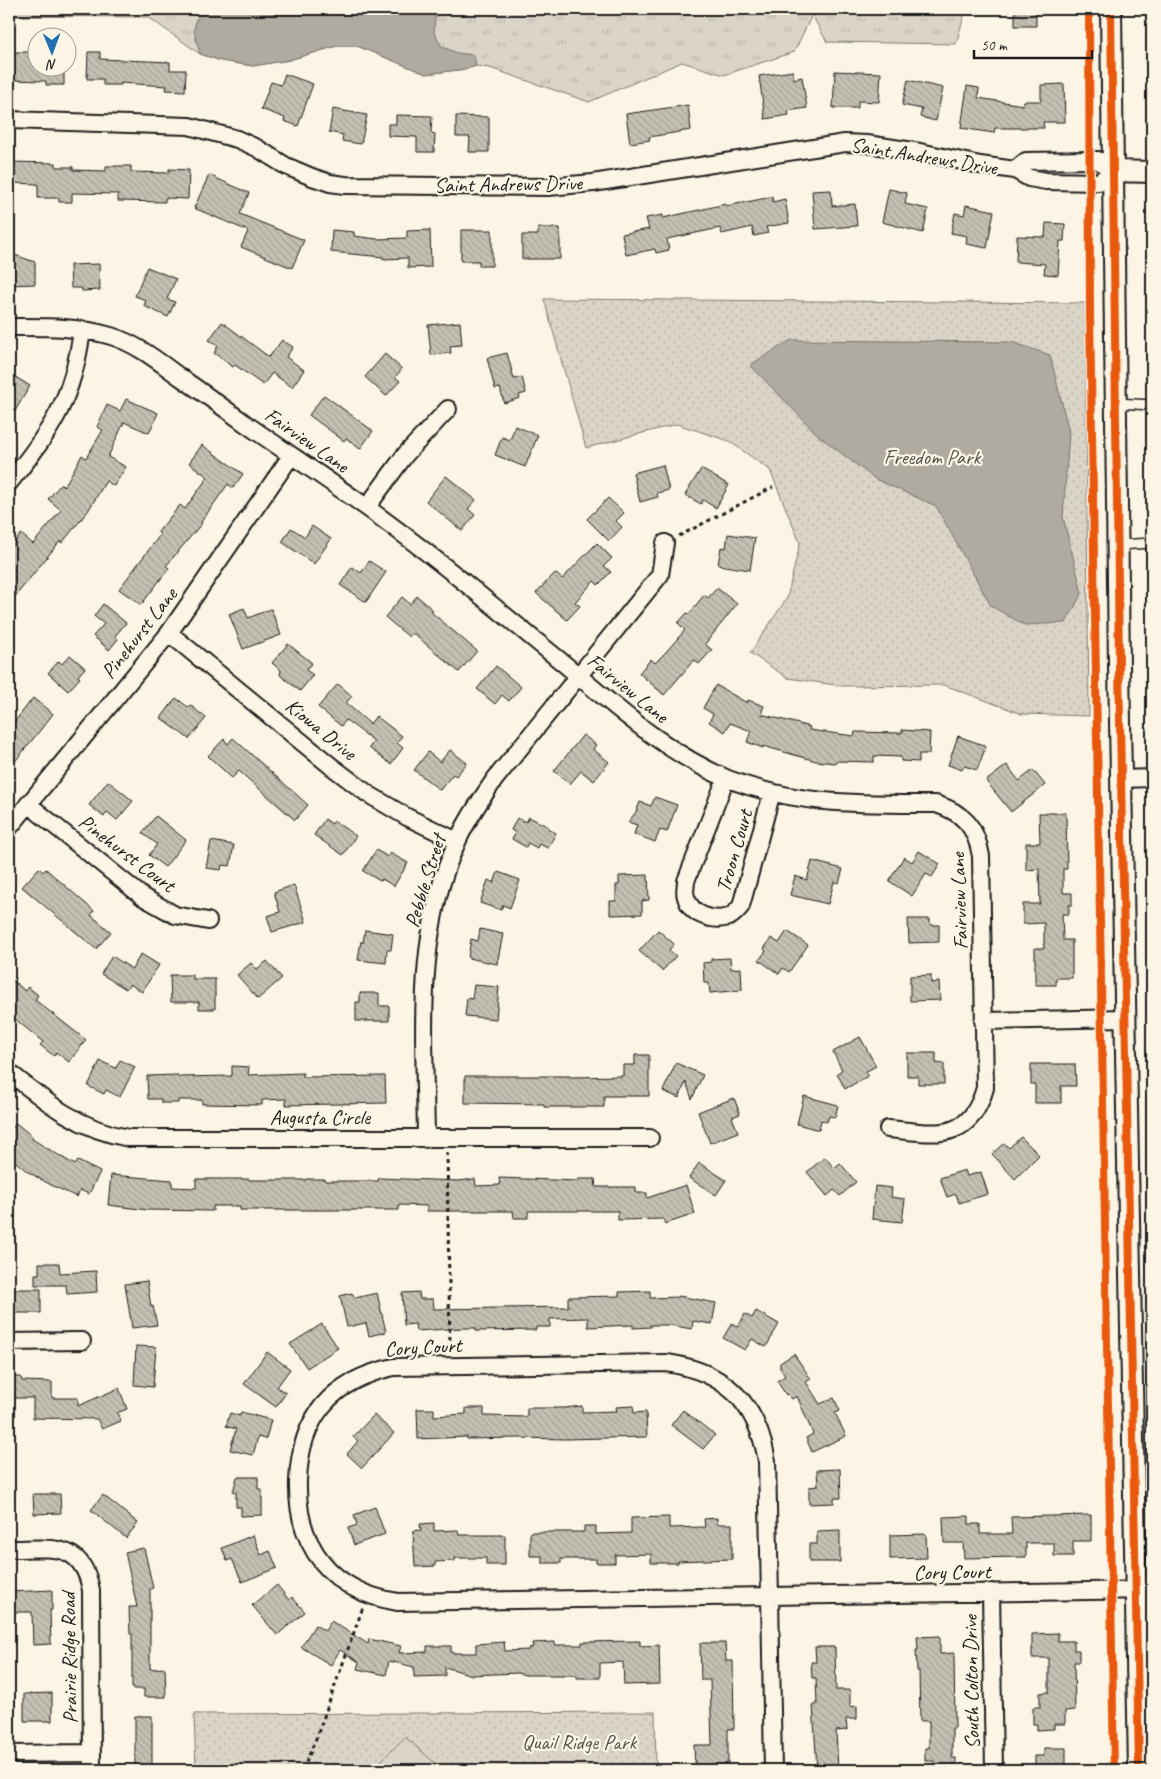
<svg xmlns="http://www.w3.org/2000/svg" width="1161" height="1779" viewBox="0 0 1161 1779" font-family="Caveat,sans-serif">
<style>
.grass{fill:url(#grass-tufts);stroke:#7c7872}
.park{fill:url(#park-dots);stroke:#7c7872}
.pitch{fill:#dbd5c8;stroke:#7c7872}
.water{fill:#b0aba1;stroke:#75726c}
.building{fill:url(#building-back-hatch);stroke:#1c1c1c}
.lines{fill:none;stroke-linecap:round;stroke-linejoin:round}
.service-casing{stroke:#1c1c1c;stroke-width:12}
.minor-casing{stroke:#1c1c1c;stroke-width:20}
.tertiary-casing{stroke:#1c1c1c;stroke-width:24}
.path{stroke:#1c1c1c;stroke-width:3;stroke-dasharray:4 4;stroke-linecap:butt}
.service{stroke:#fcf5e5;stroke-width:9}
.minor{stroke:#fcf5e5;stroke-width:16}
.tertiary{stroke:#fcf5e5;stroke-width:20}
.cycleway-casing{stroke:#fcf5e5;stroke-width:11}
.cycleway{stroke:#e8590c;stroke-width:8}
.labels{text-anchor:middle;dominant-baseline:central;stroke-width:4.5;stroke-linejoin:round;paint-order:stroke}
.street-label{font-size:21px;fill:#1c1c1c;stroke:#fcf5e5}
.park-label{font-size:21px;fill:#555450;stroke:#fcf5e5}
</style>
<defs>
<pattern id="grass-tufts" width="24" height="20" patternUnits="userSpaceOnUse" patternTransform="scale(1.25)"><rect width="24" height="20" fill="#dbd5c8"/><path d="M3 7l-1-3M5 7V3M7 7l1-3M15 17l-1-3M17 17v-4M19 17l1-3" fill="none" stroke="#bbb6ab"/></pattern>
<pattern id="park-dots" width="8" height="8" patternUnits="userSpaceOnUse" patternTransform="scale(1.25)"><rect width="8" height="8" fill="#dbd5c8"/><path d="M2 2h.1M6 6h.1" fill="none" stroke="#bbb6ab" stroke-width="1.8" stroke-linecap="round"/></pattern>
<pattern id="building-back-hatch" width="6" height="6" patternUnits="userSpaceOnUse" patternTransform="scale(1.25)"><rect width="6" height="6" fill="#c4c0b3"/><path d="M-1 5l2 2M0 0l6 6M5-1l2 2" fill="none" stroke="#a8a499"/></pattern>
</defs>
<rect width="100%" height="100%" fill="#fcf5e5"/>
<filter id="ink" filterUnits="userSpaceOnUse"><feTurbulence type="fractalNoise" baseFrequency=".02" numOctaves="2"/><feDisplacementMap in="SourceGraphic" scale="10" xChannelSelector="R" yChannelSelector="G"/><feConvolveMatrix kernelMatrix="1 2 1 2 8 2 1 2 1" color-interpolation-filters="sRGB"/></filter>
<g filter="url(#ink)">
<path class="grass" d="M9,9H966L956,44L827,42L812,15L794,52L724,75L682,62L589,102L490,68L476,66L466,69L426,74L357,46H337L289,60L253,66L221,61L200,54L148,17L9,16Z"/>
<path class="park" d="M544,299L1085,303L1089,716L1022,714L944,685L842,686L788,678L750,653L787,598L800,543L770,470L729,441L677,424L586,448Z
M655,1712L656,1770H196L194,1714Z"/>
<path class="pitch" d="M405,1737L443,1770H372Z"/>
<path class="water" d="M224,9L274,13L287,9H442L435,18L434,32L441,46L457,53L474,55L476,66L466,69L426,74L357,46H337L289,60L253,66L221,61L200,54L194,31L196,19L205,12Z
M791,340L1012,342L1050,355L1069,432L1063,517L1082,593L1066,623L1024,625L991,606L936,506L875,479L820,437L750,365Z"/>
<path class="building" d="M1015,9H1036V26H1015Z
M9,52H38V68H64V85H46V81L9,80Z
M88,52H100V59L170,62V70H186L185,91L166,90L167,86L121,83V85H103V79H87Z
M793,71L794,79L802,77L807,108L788,111L789,115L765,119L759,76Z
M835,71L881,73L879,102L858,101V108H833Z
M285,74L313,84L298,126L284,121L285,118L261,109L271,82L281,85Z
M908,80L943,88L936,121L920,117L922,109L902,105Z
M1064,84L1065,122H1043L1044,128H995L994,133L961,128L967,86L979,88L978,98L1023,105V101H1041V85Z
M688,105L691,130L649,137L650,140L630,143L626,114Z
M333,109L367,115L361,144L342,141L343,135L329,132Z
M396,115L432,116L431,133L435,134L434,152H417V137L388,136V124H396Z
M456,116L489,117V152H469L470,137H456Z
M9,162L56,163V167H73V170L106,171V166H131V172L169,173V169L189,170L188,199L165,198V202L118,201V194L72,193V202H59V198H38V184L9,183Z
M209,175L249,193L240,214L304,240L292,268L241,247L248,231L194,208Z
M889,189L907,193L905,204L928,209L923,233L882,222Z
M831,190L832,206L855,204L857,226L815,229L812,191Z
M772,197L773,202L785,199L789,223L766,227L768,233L754,236L752,227L722,234L720,228L667,239L669,250L656,253L655,249L626,255L622,234L649,229L646,218L663,215V218L726,204V206Z
M966,205L994,211L987,248L966,244L967,236L951,233L955,213L964,215Z
M1046,223L1065,224L1064,241H1060L1058,275L1044,274L1045,264L1016,262L1017,236L1045,237Z
M538,228H560V259H522V235H538Z
M332,230L354,232V236L377,239L407,238V231L430,230L431,267L408,268V258L383,259V257L331,252Z
M461,230H492V266H479V261H461Z
M9,253L35,262V284L9,285Z
M99,264L100,290L82,291V288H71L70,265Z
M147,267L176,279L167,299L175,302L168,317L144,306L146,300L135,296Z
M222,322L269,357L282,340L293,347L286,357L304,370L292,387L272,373L263,385L235,365L233,367L214,353L218,346L209,340Z
M460,322L462,345L450,346L451,353L431,355L428,325Z
M507,353L514,379L522,377L526,393L519,395L520,398L504,403L500,388L495,389L487,358Z
M385,354L402,369L395,377L400,381L386,396L365,377Z
M9,373L30,386L9,421Z
M324,395L373,431L360,449L346,438L344,441L309,415Z
M126,399L158,413L149,433L124,422L108,457L126,467L114,486L106,481L88,511L62,543L60,541L9,604V550L21,534L33,544L61,510L48,499L61,484L64,487L82,455L86,458L103,430L97,427L107,405L120,411Z
M515,426L538,435L525,467L495,455L502,437L510,440Z
M202,445L243,474L233,488L228,484L201,522L202,523L166,566L169,568L141,605L119,589L160,535L158,532L180,505L185,509L208,477L189,463Z
M663,465L669,490L657,493L658,497L640,502L633,473Z
M701,469L729,485L716,508L703,500L701,504L685,495Z
M446,476L476,500L468,509L475,515L462,531L426,501Z
M608,498L624,513L616,521L622,527L609,541L587,519Z
M312,526L331,539L314,564L282,542L291,528L305,537Z
M728,534L755,538L750,570L718,565L721,547L726,548Z
M597,543L612,558L604,566L611,572L598,585L594,581L575,602L580,606L567,620L536,593L555,573L562,579Z
M369,561L386,572L366,602L340,585L352,567L361,573Z
M717,588L737,604L705,644L712,650L699,664L694,660L664,695L639,673L651,659L655,663L665,653L685,630L678,623L687,613L689,614L704,595L708,598Z
M417,596L433,610L431,612L477,651L459,672L413,633L409,637L385,617L402,597L410,604Z
M103,604L126,623L115,636L118,639L109,650L93,636L104,624L94,616Z
M244,608L248,618L271,609L281,635L243,649L229,614Z
M288,644L312,663L306,670L313,675L300,691L280,675L281,670L272,663Z
M70,655L85,668L78,676L80,678L68,691L48,673L59,661L62,664Z
M496,666L521,687L509,701L502,695L495,704L477,689Z
M338,684L352,696L346,703L370,724L376,716L402,736L397,743L403,748L391,764L369,748L374,741L346,720L341,726L318,707Z
M716,685L747,703L748,700L764,706L761,714L810,727L809,730L854,736L855,732L902,733V730L930,732L929,754H919V762L901,761V757L874,756V762L836,761L835,763L816,761L763,746V748L747,742L751,731L730,723L725,732L709,722L713,714L703,708Z
M33,698L53,714L9,769V729Z
M176,698L188,707L190,705L206,718L189,739L161,718Z
M583,735L596,745L593,749L609,762L594,781L581,771L570,784L554,771Z
M958,736L986,746L977,770L964,766L962,770L948,765Z
M233,738L308,805L295,820L239,771L232,778L208,756L224,739L228,744Z
M450,750L467,763L456,776L453,774L440,790L414,770L428,752L440,762Z
M1007,765L1019,781L1033,770L1045,785L1011,812L986,781Z
M108,781L133,801L117,820L107,812L104,817L89,805Z
M655,797L677,805L667,832L660,830L655,842L634,834L637,825L628,822L636,812L640,802L651,806Z
M1039,813H1066L1067,869H1063V893H1072V905H1069V914H1062L1063,940H1072V978H1056V985H1035V948H1044V923L1023,924V904H1040L1039,869L1026,870V843H1040Z
M156,816L186,840L165,867L149,855L157,844L142,833Z
M529,817L549,827L548,829L556,833L548,848L539,844L537,848L528,843L526,847L512,839L516,833L511,830L517,818L526,822Z
M325,819L332,824L334,821L356,836L343,855L314,835Z
M211,841L234,845L230,866L222,865L221,870L206,868Z
M376,850L388,857L390,853L408,863L394,886L382,879L380,881L363,871Z
M919,851L940,864L932,877L926,874L912,896L889,881L904,857L912,862Z
M812,861L843,869L839,883L834,882L828,904L790,895L795,876L807,880Z
M39,868L43,872L46,869L94,911L91,915L111,932L96,949L22,887Z
M498,872L520,880L510,908L503,905L501,910L480,903L488,880L494,883Z
M648,875L649,900L642,901V914L610,915V901H616V885H619V876Z
M294,885L306,922L272,932L267,916L280,912L274,892Z
M908,919H930V925H939V942L909,943Z
M480,929L503,934L497,964L468,958L471,939L478,941Z
M365,930L393,934L391,950H387L386,963L358,960L361,941L363,943Z
M658,930L674,944L669,950L676,956L662,971L639,951Z
M787,931L808,945L789,972L783,968L779,974L759,960L766,951L764,949L771,938L779,943Z
M141,954L159,965L142,992L130,984L126,989L101,974L112,956L132,969Z
M730,958L731,969L741,968L742,990L710,993L709,983H704L703,963L711,962V959Z
M267,961L282,978L258,999L237,975L251,963L257,969Z
M170,975H193V979H215V1009H199V1002H171Z
M931,975V983L939,982L940,1000L910,1001V976Z
M9,977L25,991L28,987L38,995L35,1000L86,1040L69,1062L56,1052L54,1056L40,1045L43,1042L9,1014Z
M474,985L499,987L496,1019L465,1016L467,998L472,999Z
M360,993H379V1006H389V1021H356V1002H360Z
M860,1037L876,1066L865,1072L868,1076L845,1089L837,1073L842,1070L833,1052Z
M907,1053H936V1063L944,1064V1084H918V1076H907Z
M635,1055H649V1096H604V1107H544V1104L465,1103V1076H570V1077L623,1076V1065H635Z
M120,1060L135,1067L120,1097L106,1090L104,1094L88,1086L100,1061L116,1068Z
M676,1063L703,1075L692,1099L686,1082L679,1098L663,1091Z
M1031,1064H1075L1076,1086H1061V1103H1035V1084H1031Z
M232,1066L249,1067L248,1075L303,1073V1077L385,1076L386,1103L286,1105V1099L262,1100V1105L202,1104V1100H178V1103H161V1099H148L147,1076L178,1075V1077L232,1076Z
M804,1096L838,1105L835,1117L829,1116L827,1122L821,1120L819,1130L797,1124Z
M734,1098L740,1114L732,1117L738,1132L710,1143L698,1112Z
M16,1123L33,1137L32,1139L75,1165L78,1161L100,1172L89,1194L80,1190L77,1197L51,1185L28,1172L9,1156V1133Z
M1021,1137L1039,1155L1015,1179L992,1154L1004,1143L1009,1148Z
M825,1157L834,1168L840,1163L856,1182L840,1196L834,1190L827,1196L807,1172Z
M699,1163L726,1180L716,1195L689,1178Z
M965,1170L967,1176L981,1172L988,1194L959,1203L956,1194L947,1197L940,1178Z
M111,1175L172,1180V1187L196,1188V1179H249V1180H306V1179H325V1181H378L379,1178L459,1181L475,1179L476,1186L500,1185L499,1178L578,1181V1179H595L596,1187H636V1193H647V1198L686,1185L695,1214L665,1224L663,1219L618,1220V1211H528V1218H514L513,1211H427V1206L399,1205V1210H240V1206H213V1211L148,1210L108,1205Z
M875,1186L892,1188L891,1197L905,1199L902,1222L872,1219Z
M39,1263H59L60,1273L96,1271L97,1292L67,1294L66,1285H35V1274H39Z
M147,1281L151,1307L153,1306L157,1325L132,1328L125,1284Z
M13,1289H41V1313H13Z
M650,1291V1298L679,1297V1296L716,1303L712,1324L693,1321L692,1329L669,1325H650L651,1327L633,1328V1325L588,1327V1318L550,1319V1327H536V1330L476,1331V1328H463L416,1331L415,1324L404,1325L402,1293L419,1292L420,1299H433L434,1309L568,1307V1297L619,1296V1292Z
M352,1293L355,1298L377,1293L386,1332L369,1336L366,1323L347,1327L340,1296Z
M756,1311L779,1324L766,1347L752,1339L745,1350L723,1338L732,1323L738,1327L745,1314L752,1318Z
M322,1324L338,1348L307,1368L290,1344Z
M136,1346L156,1347L153,1387L134,1385Z
M267,1352L290,1369L277,1387L286,1393L276,1407L244,1384Z
M794,1354L811,1379L806,1382L820,1404L834,1398L840,1411L835,1413L846,1436L812,1452L806,1438L813,1434L797,1396L792,1399L788,1394L786,1395L777,1381L785,1376L780,1368V1363Z
M9,1377H21L22,1381L52,1382V1398H78V1406L119,1388L127,1409L117,1413L121,1421L102,1429L97,1419L33,1418V1398H9Z
M582,1406V1412L617,1411L616,1407L633,1406L634,1413L646,1412L647,1437L566,1439L517,1438L467,1439V1437L418,1439L417,1409H434V1416L466,1414V1408H484V1416L527,1417V1408H565Z
M683,1410L715,1435L703,1449L671,1425Z
M241,1412L271,1420L266,1439L258,1437L253,1455L230,1450L236,1429L226,1426L230,1413L240,1416Z
M374,1415L394,1433L362,1468L347,1454L358,1441L353,1437Z
M840,1469L841,1498H834V1503L809,1504V1487L818,1486L817,1470Z
M237,1477H258V1489H262V1515L241,1516V1507H236V1492H233Z
M33,1494H60L61,1513L34,1514Z
M103,1495L138,1523L126,1538L91,1510Z
M375,1507L385,1534L354,1545L348,1528L357,1525L354,1515Z
M1091,1515V1541H1073V1556H1054V1543H1026V1557L964,1558L963,1543H944L943,1517L969,1516V1524H980V1534H1012L1011,1517Z
M669,1517V1528L705,1527L704,1519L717,1518V1524H732V1559L678,1561V1563H651V1554L615,1555V1563H596V1559H561V1563H542V1556H530V1532H584V1526H596V1534L631,1533V1518Z
M434,1523V1531L458,1530L459,1535H505V1565H486V1558H455V1561L435,1562V1566L415,1567L413,1531L421,1530L420,1524Z
M840,1530V1562H809V1544H817V1531Z
M926,1534L927,1558L890,1559V1535Z
M253,1535L261,1555L270,1551L277,1568L242,1582L232,1559L227,1561L222,1548Z
M144,1548L153,1588L150,1589V1669L165,1668L166,1697H144V1689H132V1634H130L129,1607H137L125,1552Z
M277,1585L289,1600L292,1597L305,1612L277,1635L252,1605Z
M52,1590V1610H50L51,1644L33,1645L32,1612H9V1592Z
M331,1621L368,1644L369,1639L401,1646L399,1653L427,1652V1646H451V1653H476V1644L504,1642L505,1651L529,1650V1648L533,1647L532,1643L555,1642V1645H582V1642L640,1641V1646L659,1645L660,1684L624,1685L623,1662L600,1663V1678H577V1675H525L518,1673L472,1675L445,1667V1676L414,1677V1667L389,1661L386,1675L357,1669L359,1662L340,1650L331,1665L301,1647L315,1625L325,1631Z
M1058,1633V1641H1074V1650H1079V1662H1074L1075,1710L1065,1711V1724H1054V1729L1037,1730V1724H1033V1707H1040V1693L1049,1692V1658H1032V1634Z
M940,1636V1654L954,1653L955,1728H952V1758H956V1770H934V1761H925V1748H929V1721H920L919,1671H917L916,1650H918L917,1637Z
M700,1643H725L726,1661H733L734,1729H728V1770H695L694,1745H712L710,1680H701Z
M815,1647H835L836,1690H850V1707L857,1706V1719H846L847,1730L836,1731L838,1770H817L813,1705H817L816,1678H812L811,1662H816Z
M52,1693V1721H24V1694Z
M135,1716H152V1770H135Z
M1044,1748H1066V1770H1035V1756H1044Z"/>
<g class="lines">
<g class="service-casing">
<path id="service" d="M1116,403L1152,405
M1118,545L1152,543
M1137,1678L1152,1679"/>
</g>
<g class="minor-casing">
<path id="minor" d="M9,120L189,126L237,139L257,148L286,166L312,177L330,183L345,185L548,187L593,183L845,143L867,144L920,152L980,165L1015,170L1029,178L1046,181L1099,182L1113,171L1098,160H1090L1026,161L1015,170
M9,327C43,327 77,326 111,336C137,344 158,361 180,377C202,392 224,408 246,424C286,452 327,479 366,507C432,554 494,607 557,658C611,702 663,752 728,779C798,806 863,804 936,804C964,813 976,827 981,856L985,1088C969,1144 934,1133 888,1129
M9,483C52,430 73,399 82,330
M367,507L405,455L448,409
M169,633L331,766L368,794L407,817L457,841
M726,778L686,881C686,886 684,892 686,897C691,915 712,922 729,917C733,915 738,910 741,906L772,792
M1122,779L1152,778
M28,804L143,897L175,915L208,921
M9,828L169,633L291,456
M983,1021L1125,1018
M9,1072C46,1102 80,1130 129,1138H650
M426,1139C425,1038 414,934 458,840C468,818 481,799 495,779L660,575L665,543
M9,1342L82,1341
M667,1363C726,1372 757,1403 767,1461L770,1596L398,1602C332,1592 296,1547 298,1481C300,1417 332,1380 394,1367Z
M9,1549C50,1549 82,1540 91,1590L92,1770
M991,1592L994,1770
M9,1754L92,1753
M773,1770L770,1596L1152,1590"/>
</g>
<g class="tertiary-casing">
<path id="tertiary" d="M1111,9L1119,666L1139,1770
M1113,171L1152,172"/>
</g>
<path class="path" d="M679,536L773,487
M447,1152L450,1351
M303,1770L317,1736L363,1607"/>
<use href="#service" class="service"/>
<use href="#minor" class="minor"/>
<use href="#tertiary" class="tertiary"/>
<g class="cycleway-casing">
<path id="cycleway" d="M1089,9L1090,313L1114,1770
M1111,9L1119,666L1139,1770"/>
</g>
<use href="#cycleway" class="cycleway"/>
</g>
</g>
<g class="labels">
<g class="street-label">
<text transform="translate(924 156) rotate(9)">Saint Andrews Drive</text>
<text transform="translate(508 184) rotate(-1)">Saint Andrews Drive</text>
<text transform="translate(307 440) rotate(35)">Fairview Lane</text>
<text transform="translate(139 633) rotate(-52)">Pinehurst Lane</text>
<text transform="translate(628 688) rotate(39)">Fairview Lane</text>
<text transform="translate(321 729) rotate(39)">Kiowa Drive</text>
<text transform="translate(734 851) rotate(-74)">Troon Court</text>
<text transform="translate(127 853) rotate(37)">Pinehurst Court</text>
<text transform="translate(425 881) rotate(-73)">Pebble Street</text>
<text transform="translate(959 901) rotate(-92)">Fairview Lane</text>
<text x="320" y="1117">Augusta Circle</text>
<text transform="translate(423 1347) rotate(-3)">Cory Court</text>
<text transform="translate(952 1572) rotate(-1)">Cory Court</text>
<text transform="translate(69 1658) rotate(-91)">Prairie Ridge Road</text>
<text transform="translate(971 1682) rotate(-91)">South Colton Drive</text>
</g>
<g class="park-label">
<text x="932" y="457">Freedom Park</text>
<text x="579" y="1742">Quail Ridge Park</text>
</g>
</g>
<rect width="1161" height="1779" fill="none" stroke="#fcf5e5" stroke-width="30"/>
<rect x="15" y="15" width="1131" height="1749" fill="none" stroke="#1c1c1c" stroke-width="2" filter="url(#ink)"/>
<g transform="translate(52 52) rotate(179)"><circle r="24" fill="#fcf5e5" stroke="#a29e95"/>
<path d="M0-4L9 19L0 12L-9 19Z" fill="#1f6fb2"/>
<text y="-8" font-size="14" font-weight="bold" text-anchor="middle" fill="#1c1c1c">N</text>
</g>
<path d="M974 50v8h118v-8" fill="none" stroke="#1c1c1c" stroke-width="2.5"/>
<text x="981" y="50" font-size="15" fill="#1c1c1c" stroke="#fcf5e5" stroke-width="4" paint-order="stroke">50 m</text>
</svg>
